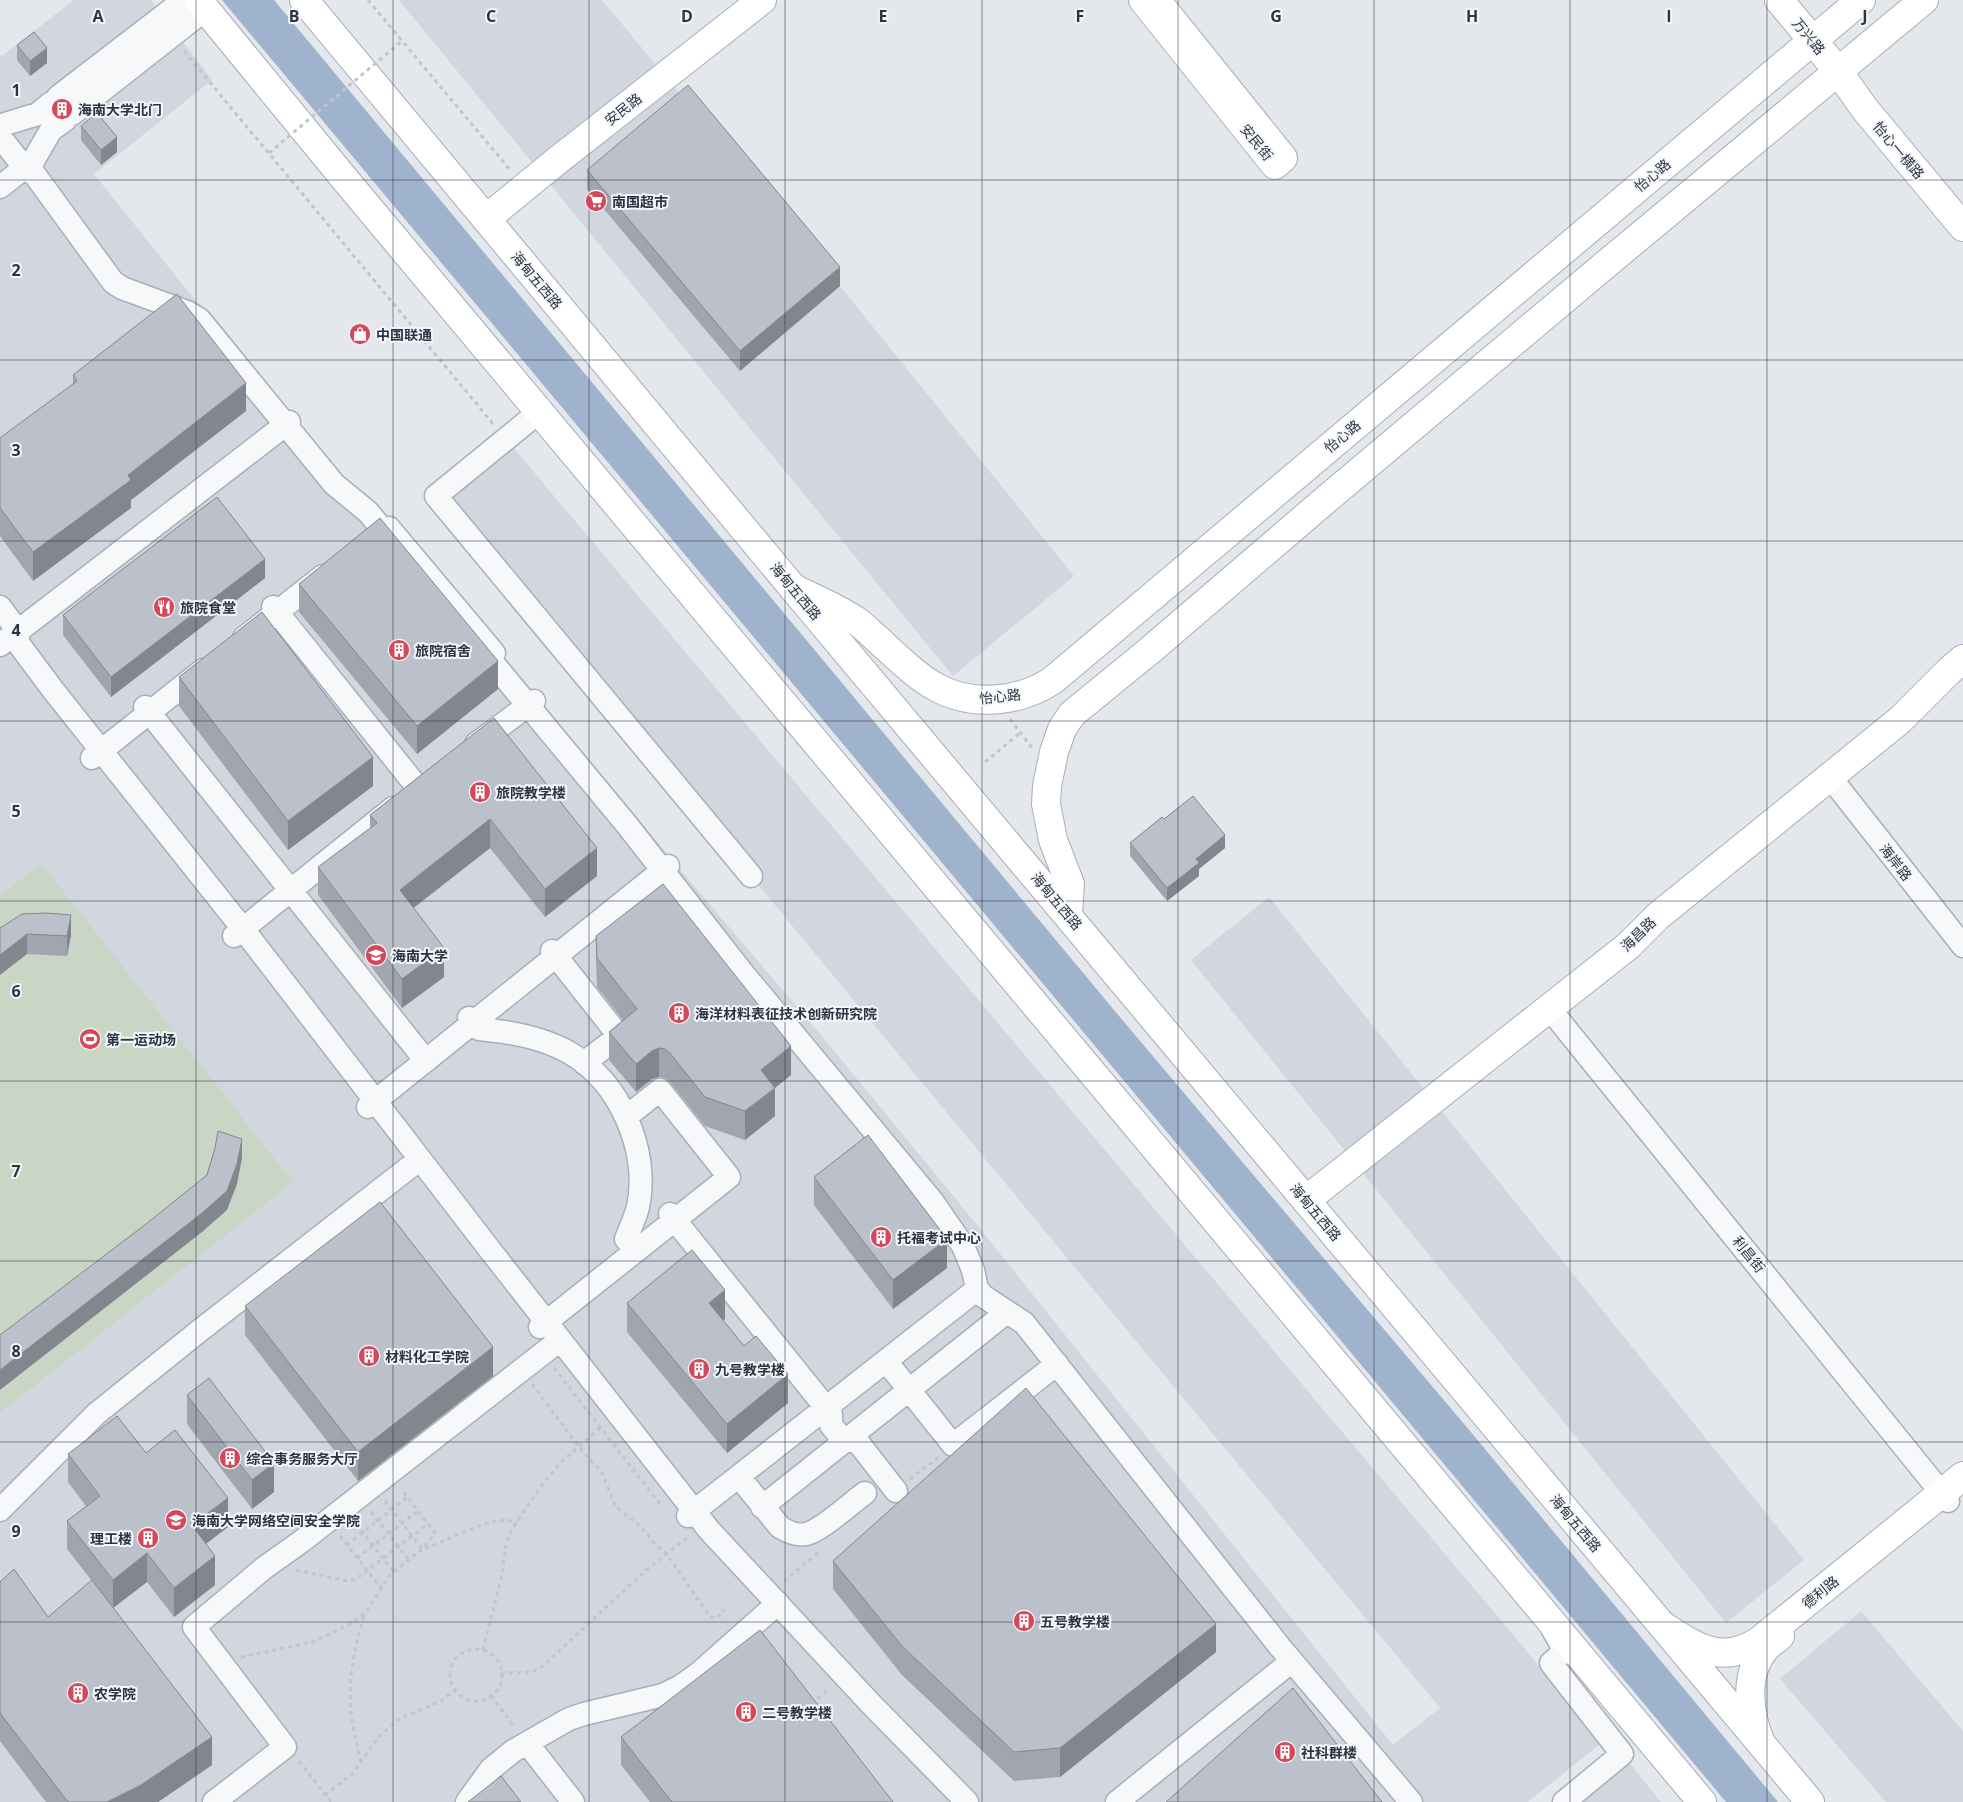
<svg xmlns="http://www.w3.org/2000/svg" width="1963" height="1802" viewBox="0 0 1963 1802" font-family="'Open Sans','Noto Sans SC',sans-serif">
<style>
.built{fill:#d2d6de}
.green{fill:#c9d6c5}
.water{fill:#9fb4cc}
.lines{fill:none;stroke-linecap:round;stroke-linejoin:round}
.street-casing{stroke:#a9aeb7;stroke-width:25}
.secondary-casing{stroke:#a9aeb7;stroke-width:30}
.primary-casing{stroke:#a3abb8;stroke-width:30}
.path{stroke:#c2c5cb;stroke-width:3;stroke-dasharray:4 4;stroke-linecap:butt}
.street{stroke:#f7f8fa;stroke-width:22}
.secondary{stroke:#fff;stroke-width:28}
.primary{stroke:#fff;stroke-width:28}
.path-bridge{stroke:#c2c5cb;stroke-width:3;stroke-dasharray:4 4;stroke-linecap:butt}
.wall{fill:#a1a5ae}
.shaded-wall{fill:#83868d}
.building{fill:#bbc0ca;stroke:#83868d}
.grid{fill:none;stroke:#2b3445;stroke-width:1;stroke-opacity:0.55}
.labels{text-anchor:middle;dominant-baseline:central;stroke-width:4;stroke-linejoin:round;paint-order:stroke}
.street-label{font-size:14px;fill:#2b3445;stroke:#f4f6f9}
.poi-label{font-size:14px;font-weight:bold;fill:#2b3445;stroke:#f4f6f9;text-anchor:start}
.grid-label{font-size:16px;text-anchor:middle;font-weight:bold;fill:#2b3445;stroke:#f4f6f9;stroke-width:4;stroke-linejoin:round;paint-order:stroke}
</style>
<rect width="100%" height="100%" fill="#e4e7ec"/>
<path class="built" d="M74,0H151L212,80L94,174L195,300L213,315L340,474L384,511L684,874L821,1035L978,1226L1393,1745L1440,1708L436,496L506,439L1520,1643L1601,1743L1528,1802H0V54L2,56Z
M399,0H602L840,286L1074,576L953,676Z
M1269,897L1804,1560L1726,1623L1191,960Z
M1861,1611L1963,1731V1802H1886L1780,1679Z
M1622,1754L1661,1802H1564Z"/>
<path class="green" d="M41,863L293,1182L0,1413V896Z"/>
<path class="water" d="M222,0H274L1124,1022L1470,1431L1778,1802H1726Z"/>
<g class="lines">
<g class="street-casing">
<path id="street" d="M58,97L184,0
M72,114L206,9
M0,127L5,124L38,114L51,103
M0,137L24,167L35,175L113,282L122,288L187,312L199,319L334,484L368,512L395,545
M0,187L33,161L51,130L65,120
M539,412L436,496L751,876
M389,528L494,653
M0,607L18,631V643L53,690L243,929L490,1250L709,1530L870,1703L967,1802
M273,607L418,788
M244,638L323,576
M0,645L289,422
M478,645L627,825L742,972L933,1202L963,1246L973,1270L977,1289L971,1294L688,1516
M145,707L426,1061
M476,744L534,701
M92,758L203,670
M1830,777L1963,946
M234,936L393,808
M552,951L619,1036L584,1063
M1549,1008L1948,1501
M469,1018L479,1029C510,1032 542,1037 570,1053C620,1082 650,1151 638,1207C635,1218 630,1229 626,1239L635,1251
M368,1107L668,866
M670,1214L831,1414V1425L844,1441H857L896,1491
M977,1289L983,1296L1024,1323L1280,1647L1411,1802
M540,1327L729,1177L660,1090L626,1117
M886,1361L953,1445L1057,1364
M739,1477L780,1527C788,1532 797,1536 806,1534C821,1531 851,1503 865,1493
M762,1507L1007,1312
M0,1510L96,1414L198,1332L420,1159
M1553,1630L1565,1651L1551,1663L1622,1754L1564,1802
M527,1743L573,1802
M214,1802L285,1747L194,1627L264,1568L302,1541L560,1340
M467,1802L491,1769L513,1751L569,1719L584,1714L663,1695L681,1686L698,1674L778,1603
M1117,1802L1292,1661"/>
</g>
<g class="secondary-casing">
<path id="secondary" d="M1143,0L1275,165L1283,158L1156,0
M1779,0L1838,71L1864,108L1963,227
M486,219L558,160L762,0
M793,588C813,598 836,607 855,620C862,624 868,631 875,637C915,673 941,705 1000,699C1020,697 1037,691 1053,680L1861,0
M1068,914L1070,884L1053,840L1046,804L1047,786L1054,752L1062,729L1072,714L1148,652L1329,497L1605,265L1924,0
M1306,1200L1628,946L1658,916L1900,720L1949,671L1963,659
M1665,1627C1697,1648 1723,1665 1759,1641L1963,1476
M1761,1743C1749,1715 1743,1675 1765,1649C1769,1644 1776,1640 1780,1636"/>
</g>
<g class="primary-casing">
<path id="primary" d="M198,0L348,183L1702,1802
M304,0L793,588L1810,1802"/>
</g>
<path class="path" d="M368,0L511,171
M184,51L494,425
M1010,719L1032,748
M985,762L1020,733
M554,1368L661,1505
M532,1384L579,1447L601,1471L616,1507L640,1526L655,1544L667,1554L710,1617L715,1618L723,1613L724,1609
M910,1479L939,1457
M385,1501L422,1549C450,1541 489,1514 517,1522
M371,1512L409,1560
M356,1524L394,1572
M340,1536L381,1588
M347,1545L407,1497
M357,1558L418,1511
M296,1570L347,1581L356,1579L428,1524
M784,1581L819,1552
M450 1675a26 26 0 1 1 52 0a26 26 0 1 1-52 0Z
M483,1650L502,1575L506,1543L511,1531L541,1486L560,1463L600,1428
M241,1657L313,1642L354,1622L365,1613L390,1575L422,1549L435,1533L401,1489
M501,1673L532,1672L544,1665L644,1572L688,1537
M491,1696L515,1727
M811,1703L830,1689
M299,1761L331,1802
M361,1762C357,1745 352,1727 351,1709C348,1677 355,1644 365,1614
M325,1795L352,1774L377,1739L397,1720L441,1701L455,1690"/>
<use href="#street" class="street"/>
<use href="#secondary" class="secondary"/>
<use href="#primary" class="primary"/>
<path class="path-bridge" d="M269,153L402,41"/>
</g>
<path class="wall" d="M17,45L47,63L30,76L17,60Z
M81,126L117,152L101,165L81,140Z
M587,170L840,286L740,371L587,189Z
M73,375L246,411L131,500V508L33,581L0,536V438L73,385Z
M265,578L111,697L63,635V615Z
M299,584L498,689L417,754L299,612Z
M179,677L373,786L288,850L179,706Z
M494,718L597,876L545,917L490,848L414,908L444,977L402,1008L318,895V867L370,828V815Z
M1164,819L1225,848L1199,869V876L1167,901L1130,856V843Z
M0,928L71,935L67,956L27,954Z
M596,936L791,1075L775,1088V1116L745,1140L705,1126L670,1082L665,1078L659,1077L652,1079L636,1092L609,1060V1032L623,1020L597,987L596,965Z
M814,1177L947,1268L893,1309L814,1205Z
M627,1303L725,1319L723,1321L788,1403L727,1453L627,1332Z
M245,1306L493,1376L358,1481L245,1335Z
M187,1395L274,1492L252,1509L187,1424Z
M146,1453L228,1527L206,1544L215,1585L174,1617L147,1582L113,1608L212,1765L158,1802H46L0,1741V1582L48,1617L92,1581L67,1549V1521L86,1506L68,1482V1454Z
M833,1561L1216,1652L1060,1777L1014,1781L902,1675L833,1589Z
M621,1737L893,1802H650L621,1765Z"/>
<path class="shaded-wall" d="M47,48V63L30,76V61Z
M117,137V152L101,165V150Z
M840,267V286L740,371V351Z
M246,383V411L131,500V508L33,581V552L128,475Z
M265,559V578L111,697V677Z
M498,661V689L417,754V726Z
M373,757V786L288,850V821Z
M490,819V848L400,918V890Z
M1225,835V848L1199,869V876L1167,901V888L1196,859Z
M597,848V876L545,917V889Z
M71,915V935L67,956V936Z
M27,934V954L0,975V955Z
M444,948V977L402,1008V979Z
M791,1046V1075L761,1099V1070Z
M659,1048V1077L652,1079L636,1092V1064L652,1051Z
M775,1088V1116L745,1140V1111Z
M242,1139V1158L237,1184L227,1210L202,1232L0,1390V1370L202,1213Z
M947,1239V1268L893,1309V1280Z
M725,1290V1319L709,1332V1303Z
M493,1347V1376L358,1481V1452Z
M788,1374V1403L727,1453V1424Z
M274,1463V1492L252,1509V1480Z
M228,1498V1527L192,1554V1525Z
M147,1553V1582L113,1608V1580Z
M215,1556V1585L174,1617V1588Z
M1216,1624V1652L1060,1777V1748Z
M212,1737V1765L158,1802H107Z"/>
<path class="building" d="M34,32L47,48L30,61L17,45Z
M688,85L840,267L740,351L587,170Z
M97,113L117,137L101,150L81,126Z
M177,294L246,383L128,475L131,480L33,552L0,508V438L77,381L73,375Z
M217,497L265,559L111,677L63,615Z
M380,518L498,661L417,726L299,584Z
M262,612L373,757L288,821L179,677Z
M494,718L597,848L545,889L490,819L400,890L444,948L402,979L318,867L377,823L370,815Z
M1193,796L1225,835L1196,859L1199,863L1167,888L1130,843L1162,817L1164,819Z
M663,884L791,1046L761,1070L775,1088L745,1111L705,1097L670,1053L665,1049L659,1048L652,1051L636,1064L609,1032L637,1009L597,958L596,936Z
M46,913L71,915L67,936L27,934L0,955V928L22,914Z
M218,1131L242,1139L237,1164L227,1191L202,1213L0,1370V1335L146,1224L207,1175L215,1148Z
M868,1135L947,1239L893,1280L814,1177Z
M380,1202L493,1347L358,1452L245,1306Z
M692,1250L725,1290L709,1303L744,1346L756,1336L788,1374L727,1424L627,1303Z
M209,1378L274,1463L252,1480L187,1395Z
M1026,1388L1216,1624L1060,1748L1014,1752L902,1646L833,1561Z
M117,1416L146,1453L175,1430L228,1498L192,1525L215,1556L174,1588L147,1553L113,1580L67,1521L100,1496L68,1454Z
M14,1569L48,1617L92,1580L212,1737L141,1785L107,1802H68L0,1713V1582Z
M760,1630L893,1802H672L621,1737Z
M1293,1688L1382,1802H1166Z
M501,1776L521,1802H468Z"/>
<path class="grid" d="M196,0V1802M393,0V1802M589,0V1802M785,0V1802M982,0V1802M1178,0V1802M1374,0V1802M1570,0V1802M1767,0V1802M0,180H1963M0,360H1963M0,541H1963M0,721H1963M0,901H1963M0,1081H1963M0,1261H1963M0,1442H1963M0,1622H1963"/>
<defs>
<g id="building-disc" transform="scale(1.125)"><circle r="9.5" fill="#d1495b" stroke="#f4f6f9"/><path d="M-4-6H4V6H1V3H-1V6H-4ZM-2.5-4.3h1.7v1.8h-1.7ZM.8-4.3h1.7v1.8H.8ZM-2.5-1h1.7V.8h-1.7ZM.8-1h1.7V.8H.8Z" fill="#fff"/></g>
<g id="supermarket-disc" transform="scale(1.125)"><circle r="9.5" fill="#d1495b" stroke="#f4f6f9"/><path d="M-6-5.5h2.5l.6 2H6L4.5 2H-2.5L-4.4-4H-6ZM-1.5 3.2a1.3 1.3 0 1 0 .1 0ZM3 3.2a1.3 1.3 0 1 0 .1 0Z" fill="#fff"/></g>
<g id="shop-disc" transform="scale(1.125)"><circle r="9.5" fill="#d1495b" stroke="#f4f6f9"/><path d="M-5-2.5h2.3a2.7 3.5 0 0 1 5.4 0H5L5.5 6h-11ZM-1.5-2.5h3a1.5 2.3 0 0 0-3 0Z" fill="#fff"/></g>
<g id="restaurant-disc" transform="scale(1.125)"><circle r="9.5" fill="#d1495b" stroke="#f4f6f9"/><path d="M-5-6h1v4h1v-4h1v4h1v-4h1v5L-1.5 .5V6h-2V.5L-5-1ZM5-6V6H3V1.5H1.5Q1.5-4 5-6Z" fill="#fff"/></g>
<g id="university-disc" transform="scale(1.125)"><circle r="9.5" fill="#d1495b" stroke="#f4f6f9"/><path d="M0-5L7-2L0 1L-7-2ZM-4 1L0 2.5L4 1V4Q0 6-4 4Z" fill="#fff"/></g>
<g id="stadium-disc" transform="scale(1.125)"><circle r="9.5" fill="#d1495b" stroke="#f4f6f9"/><path d="M0-5a6.5 5 0 1 0 0 10a6.5 5 0 1 0 0-10ZM-3.5-1.8h7v3.6h-7Z" fill="#fff"/></g>
</defs>
<g fill-rule="evenodd">
<use href="#building-disc" x="62" y="109"/>
<use href="#supermarket-disc" x="596" y="201"/>
<use href="#shop-disc" x="360" y="334"/>
<use href="#restaurant-disc" x="164" y="607"/>
<use href="#building-disc" x="399" y="650"/>
<use href="#building-disc" x="480" y="792"/>
<use href="#university-disc" x="376" y="955"/>
<use href="#building-disc" x="679" y="1013"/>
<use href="#stadium-disc" x="90" y="1039"/>
<use href="#building-disc" x="881" y="1237"/>
<use href="#building-disc" x="369" y="1356"/>
<use href="#building-disc" x="699" y="1369"/>
<use href="#building-disc" x="230" y="1458"/>
<use href="#university-disc" x="176" y="1520"/>
<use href="#building-disc" x="148" y="1538"/>
<use href="#building-disc" x="1024" y="1621"/>
<use href="#building-disc" x="78" y="1693"/>
<use href="#building-disc" x="746" y="1712"/>
<use href="#building-disc" x="1285" y="1752"/>
</g>
<g class="labels">
<g class="street-label">
<text transform="translate(1809 36) rotate(51)">万兴路</text>
<text transform="translate(623 109) rotate(-38)">安民路</text>
<text transform="translate(1257 142) rotate(51)">安民街</text>
<text transform="translate(1899 150) rotate(50)">怡心一横路</text>
<text transform="translate(1652 175) rotate(-40)">怡心路</text>
<text transform="translate(537 280) rotate(50)">海甸五西路</text>
<text transform="translate(1342 436) rotate(-40)">怡心路</text>
<text transform="translate(796 591) rotate(50)">海甸五西路</text>
<text transform="translate(1000 696) rotate(-6)">怡心路</text>
<text transform="translate(1896 862) rotate(52)">海岸路</text>
<text transform="translate(1057 901) rotate(50)">海甸五西路</text>
<text transform="translate(1638 934) rotate(-44)">海昌路</text>
<text transform="translate(1316 1212) rotate(50)">海甸五西路</text>
<text transform="translate(1749 1254) rotate(51)">利昌街</text>
<text transform="translate(1576 1523) rotate(50)">海甸五西路</text>
<text transform="translate(1820 1592) rotate(-39)">德利路</text>
</g>
<g class="poi-label">
<text x="78" y="109">海南大学北门</text>
<text x="612" y="201">南国超市</text>
<text x="376" y="334">中国联通</text>
<text x="180" y="607">旅院食堂</text>
<text x="415" y="650">旅院宿舍</text>
<text x="496" y="792">旅院教学楼</text>
<text x="392" y="955">海南大学</text>
<text x="695" y="1013">海洋材料表征技术创新研究院</text>
<text x="106" y="1039">第一运动场</text>
<text x="897" y="1237">托福考试中心</text>
<text x="385" y="1356">材料化工学院</text>
<text x="715" y="1369">九号教学楼</text>
<text x="246" y="1458">综合事务服务大厅</text>
<text x="192" y="1520">海南大学网络空间安全学院</text>
<text x="132" y="1538" text-anchor="end">理工楼</text>
<text x="1040" y="1621">五号教学楼</text>
<text x="94" y="1693">农学院</text>
<text x="762" y="1712">二号教学楼</text>
<text x="1301" y="1752">社科群楼</text>
</g>
</g>
<g class="grid-label">
<text x="98" y="22">A</text>
<text x="294" y="22">B</text>
<text x="491" y="22">C</text>
<text x="687" y="22">D</text>
<text x="883" y="22">E</text>
<text x="1080" y="22">F</text>
<text x="1276" y="22">G</text>
<text x="1472" y="22">H</text>
<text x="1669" y="22">I</text>
<text x="1865" y="22">J</text>
<text x="16" y="96">1</text>
<text x="16" y="276">2</text>
<text x="16" y="456">3</text>
<text x="16" y="636">4</text>
<text x="16" y="817">5</text>
<text x="16" y="997">6</text>
<text x="16" y="1177">7</text>
<text x="16" y="1357">8</text>
<text x="16" y="1537">9</text>
</g>
</svg>
